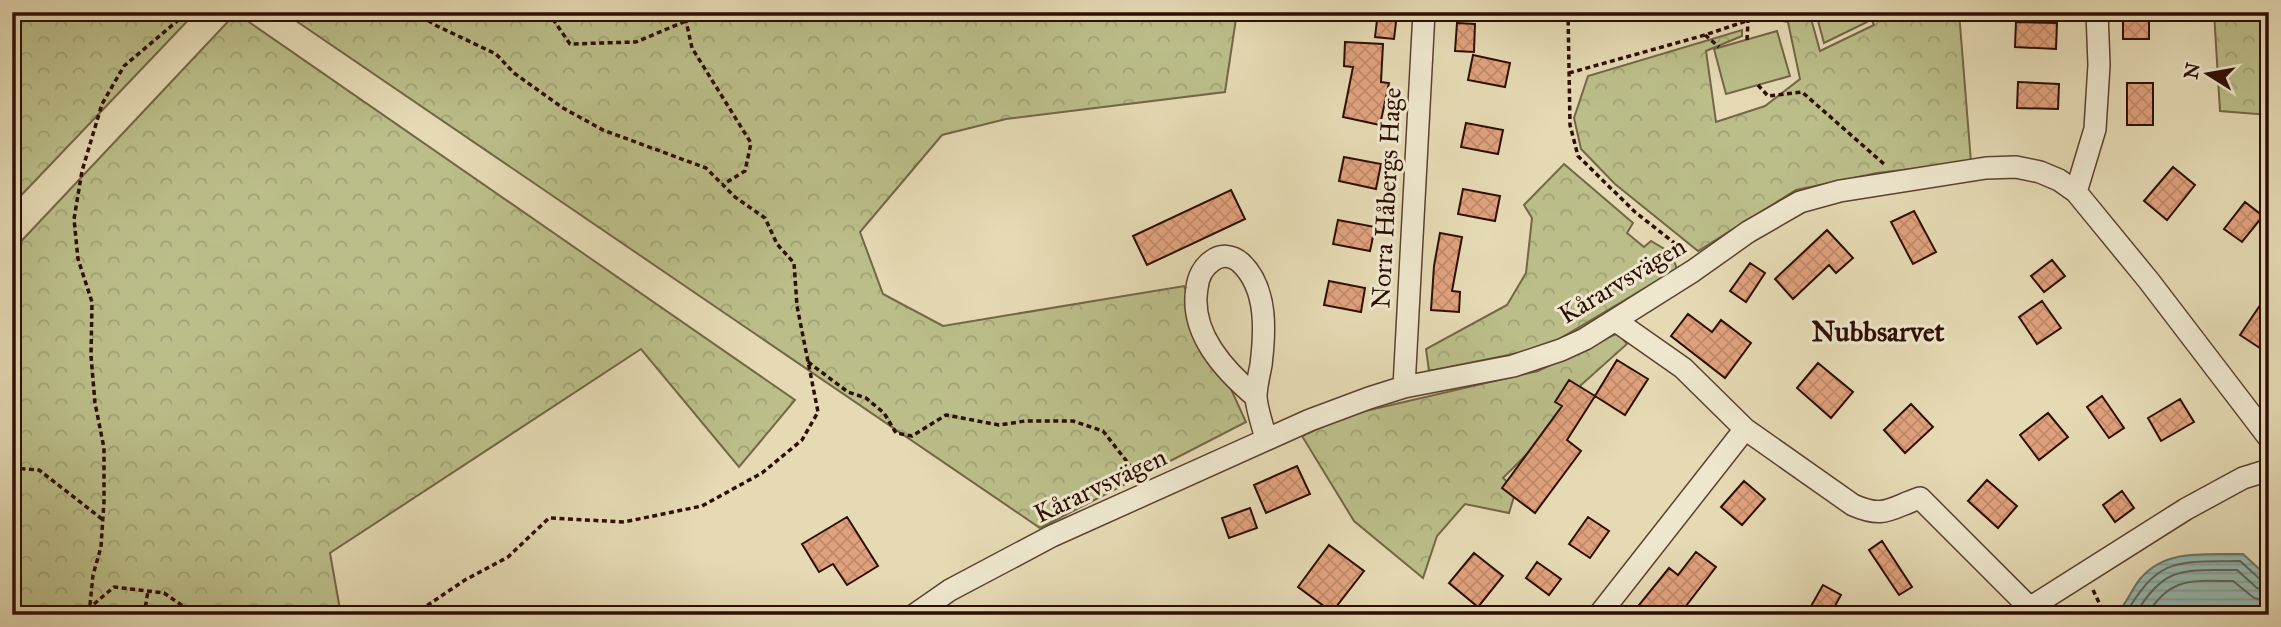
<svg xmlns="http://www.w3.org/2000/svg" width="2281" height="627" viewBox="0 0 2281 627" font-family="'IM FELL Great Primer',serif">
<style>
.green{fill:#bbbe89;stroke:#746646;stroke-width:2}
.forest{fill:url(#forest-crowns);stroke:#746646;stroke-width:2}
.water{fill:url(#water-rules);stroke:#6c756c;stroke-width:2}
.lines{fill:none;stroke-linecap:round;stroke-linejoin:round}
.shore{stroke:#62645a;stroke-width:2}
.building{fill:url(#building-cross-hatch);stroke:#2e0e03;stroke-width:2}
.minor-casing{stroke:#5c412f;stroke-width:24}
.path{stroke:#2e0e03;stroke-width:3.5;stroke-dasharray:5 3.5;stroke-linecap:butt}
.minor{stroke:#eee7ce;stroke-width:21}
.labels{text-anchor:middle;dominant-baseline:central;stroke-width:6;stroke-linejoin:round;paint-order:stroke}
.street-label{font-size:26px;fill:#2e0e03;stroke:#eee7ce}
.neighbourhood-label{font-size:28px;font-weight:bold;fill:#2e0e03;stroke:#eee7ce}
</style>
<defs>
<pattern id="forest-crowns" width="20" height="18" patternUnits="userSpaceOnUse" patternTransform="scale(1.75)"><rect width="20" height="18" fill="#bbbe89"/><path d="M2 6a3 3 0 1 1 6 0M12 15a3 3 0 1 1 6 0" fill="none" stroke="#a1a275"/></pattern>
<pattern id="water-rules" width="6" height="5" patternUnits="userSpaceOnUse" patternTransform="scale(1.75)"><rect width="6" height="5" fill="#96bab2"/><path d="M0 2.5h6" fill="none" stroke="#829f97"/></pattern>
<pattern id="building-cross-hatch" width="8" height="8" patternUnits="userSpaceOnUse" patternTransform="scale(1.75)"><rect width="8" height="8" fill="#e0a27d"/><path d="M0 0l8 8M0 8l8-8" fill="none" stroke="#c08a6a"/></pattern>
</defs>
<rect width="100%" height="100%" fill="#e5dab4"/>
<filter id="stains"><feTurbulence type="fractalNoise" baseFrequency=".00286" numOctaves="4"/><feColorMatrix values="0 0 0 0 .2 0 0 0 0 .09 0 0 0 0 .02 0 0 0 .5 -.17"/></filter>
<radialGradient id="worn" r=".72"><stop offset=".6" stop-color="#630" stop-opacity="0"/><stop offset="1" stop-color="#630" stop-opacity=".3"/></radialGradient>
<path class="green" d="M1833,12H1862L1867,22L1824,43L1817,17Z
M1777,31L1790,76L1726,94L1714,49Z"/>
<path class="forest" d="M12,12H196L12,205Z
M283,12H1237L1225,92L1006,119L942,135L860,232L883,294L943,326L1184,286L1246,422L1040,528Z
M1797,12H1807L1812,22L1820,51L1874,25L1868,12H1959L1971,162L1877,173L1796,190L1698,251L1615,184L1581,149L1574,118L1588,76L1742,30V36L1706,51L1716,122L1765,106L1800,79L1788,22L1776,20Z
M2214,12H2269V115L2220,111Z
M236,13L795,400L739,467L641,349L330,553L341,615H12V251Z
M1564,164L1633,223L1627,233L1644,247L1651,241L1671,253L1677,269L1544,348L1429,371L1426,349L1507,305L1526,273L1532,218L1524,205Z
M1618,333L1627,344L1581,385L1569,412L1503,478L1516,490L1509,513L1465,504L1437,536L1423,578L1354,521L1302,436L1348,415L1538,371Z"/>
<path class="water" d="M2243,554L2269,578V615H2115C2126,606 2131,590 2140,579C2166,548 2207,555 2243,554Z"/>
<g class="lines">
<path class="shore" d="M2125,615C2159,556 2177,562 2240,561L2262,581L2269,582
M2135,615C2164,565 2184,570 2237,570L2257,588L2269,591
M2147,615C2170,576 2193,581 2233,581L2254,598L2269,602"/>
</g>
<path class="building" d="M1378,12L1397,14L1394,39L1375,37Z
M2123,12H2149V39H2123Z
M2016,22L2057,23L2056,49L2015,47Z
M1457,23L1475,24L1474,52L1455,51Z
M1345,42L1383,44L1381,82L1389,83L1380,125L1343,117L1353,67L1344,66Z
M1473,55L1510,63L1505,87L1468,80Z
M2018,82L2059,84L2058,109L2017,108Z
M2127,83H2153V125H2127Z
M1466,123L1503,130L1498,154L1461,147Z
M1344,157L1381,164L1376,189L1339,181Z
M2173,167L2195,185L2167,220L2144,201Z
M1463,189L1500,196L1495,221L1458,214Z
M1231,190L1245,219L1147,265L1133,236Z
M2245,202L2263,216L2242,242L2224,229Z
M1914,211L1936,252L1913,264L1891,222Z
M1338,220L1375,227L1370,251L1333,244Z
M1827,230L1853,258L1836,273L1829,265L1793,299L1775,279Z
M1440,233L1462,237L1452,291L1460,292L1459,312L1431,310L1434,266Z
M2052,260L2065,276L2044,292L2031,276Z
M1750,263L1765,273L1746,302L1730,291Z
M1329,281L1365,288L1361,312L1324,305Z
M2269,292V354L2240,335Z
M2042,301L2061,328L2037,344L2019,317Z
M1688,314L1712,332L1721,320L1751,343L1725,378L1671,336Z
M1617,360L1648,379L1625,415L1595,396Z
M1818,363L1853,392L1831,418L1797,388Z
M1569,380L1595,396L1567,440L1581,451L1535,513L1502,488L1562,406L1555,402Z
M2102,396L2124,428L2109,438L2087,407Z
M2180,399L2194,422L2161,441L2148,418Z
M1911,404L1933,427L1905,453L1884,430Z
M2048,413L2068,437L2039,460L2020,435Z
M1297,466L1310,494L1266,513L1254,485Z
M1987,480L2017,506L1998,528L1968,501Z
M1744,481L1765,499L1742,525L1721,507Z
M2122,491L2134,508L2115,522L2103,505Z
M1250,508L1257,528L1229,538L1222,518Z
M847,517L878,566L847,585L833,564L819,572L802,544Z
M1588,517L1609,531L1590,558L1569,544Z
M1882,541L1912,587L1899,595L1869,550Z
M1329,545L1364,571L1332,612L1298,587Z
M1696,552L1716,567L1679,615H1651L1639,605L1669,568L1678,575Z
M1474,553L1503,576L1478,607L1449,583Z
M1537,562L1561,579L1549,595L1526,578Z
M1823,585L1841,595L1830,615H1821L1810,608Z"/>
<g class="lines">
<g class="minor-casing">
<path id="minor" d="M2076,192L2095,129L2099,65L2097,12
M1616,321L1683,368L1745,429L1853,505C1885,519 1890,508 1920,498L2029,607
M1404,387L1424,12
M1256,397C1225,371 1189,333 1197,288C1198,278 1203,267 1212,261C1221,254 1232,255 1241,263C1268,289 1265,332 1261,365C1259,375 1256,387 1256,397C1257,411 1263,426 1266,439
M2020,614L2186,509L2243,478L2269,470
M914,615L950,590L1052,536L1310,420L1369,398L1404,387L1513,366L1561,350L1585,339L1693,271L1748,232L1800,202L1840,191L1986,168L2016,167L2040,172L2059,180L2076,192L2149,281L2269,438
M1599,615L1745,429"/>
</g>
<path class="path" d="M548,12L570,44L636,42L686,21L679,12
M693,12L686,21L692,48L751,143L745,171L722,185
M1568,12L1570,125L1578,156L1635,212L1687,253
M1705,35L1719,47
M1747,40L1748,21
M1569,73L1705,35L1773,12
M1758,85L1768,96L1802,92L1884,164
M808,362L848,392L866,398L884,413L896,433L912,436L946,415L999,425L1025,421H1073L1103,431L1139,477
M12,468L39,470L102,519
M2093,590L2105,615
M90,605L93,575L101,547L104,501V448L95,403L91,356L92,302L78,259L74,219L82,171L102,104L124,66L188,12
M81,615L114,587L164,593L196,615
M144,615L148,591
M413,615L465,580L508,557L549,518L624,522L702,506L762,473L802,440L818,412L797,306L794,263L777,244L765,218L735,197L706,168L603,130L563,108L514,73L496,54L437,26L414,12"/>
<use href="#minor" class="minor"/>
</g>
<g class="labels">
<g class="street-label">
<text transform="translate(1386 198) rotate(-87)">Norra Håbergs Hage</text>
<text transform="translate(1622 280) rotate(-31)">Kårarvsvägen</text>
<text transform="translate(1100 485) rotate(-25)">Kårarvsvägen</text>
</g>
<g class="neighbourhood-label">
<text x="1878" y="331">Nubbsarvet</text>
</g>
</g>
<rect width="2281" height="627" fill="none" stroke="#e5dab4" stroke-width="42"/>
<rect x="14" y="14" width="2253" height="599" fill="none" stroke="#2e0e03" stroke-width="3.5"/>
<rect x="21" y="21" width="2239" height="585" fill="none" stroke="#2e0e03" stroke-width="2"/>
<g transform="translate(2208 74) rotate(281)" stroke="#eee7ce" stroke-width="5" paint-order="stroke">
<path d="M0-5L12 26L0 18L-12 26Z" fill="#2e0e03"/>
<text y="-10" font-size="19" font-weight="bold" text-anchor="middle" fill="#2e0e03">N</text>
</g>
<rect width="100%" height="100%" filter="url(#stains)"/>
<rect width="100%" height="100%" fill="url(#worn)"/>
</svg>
